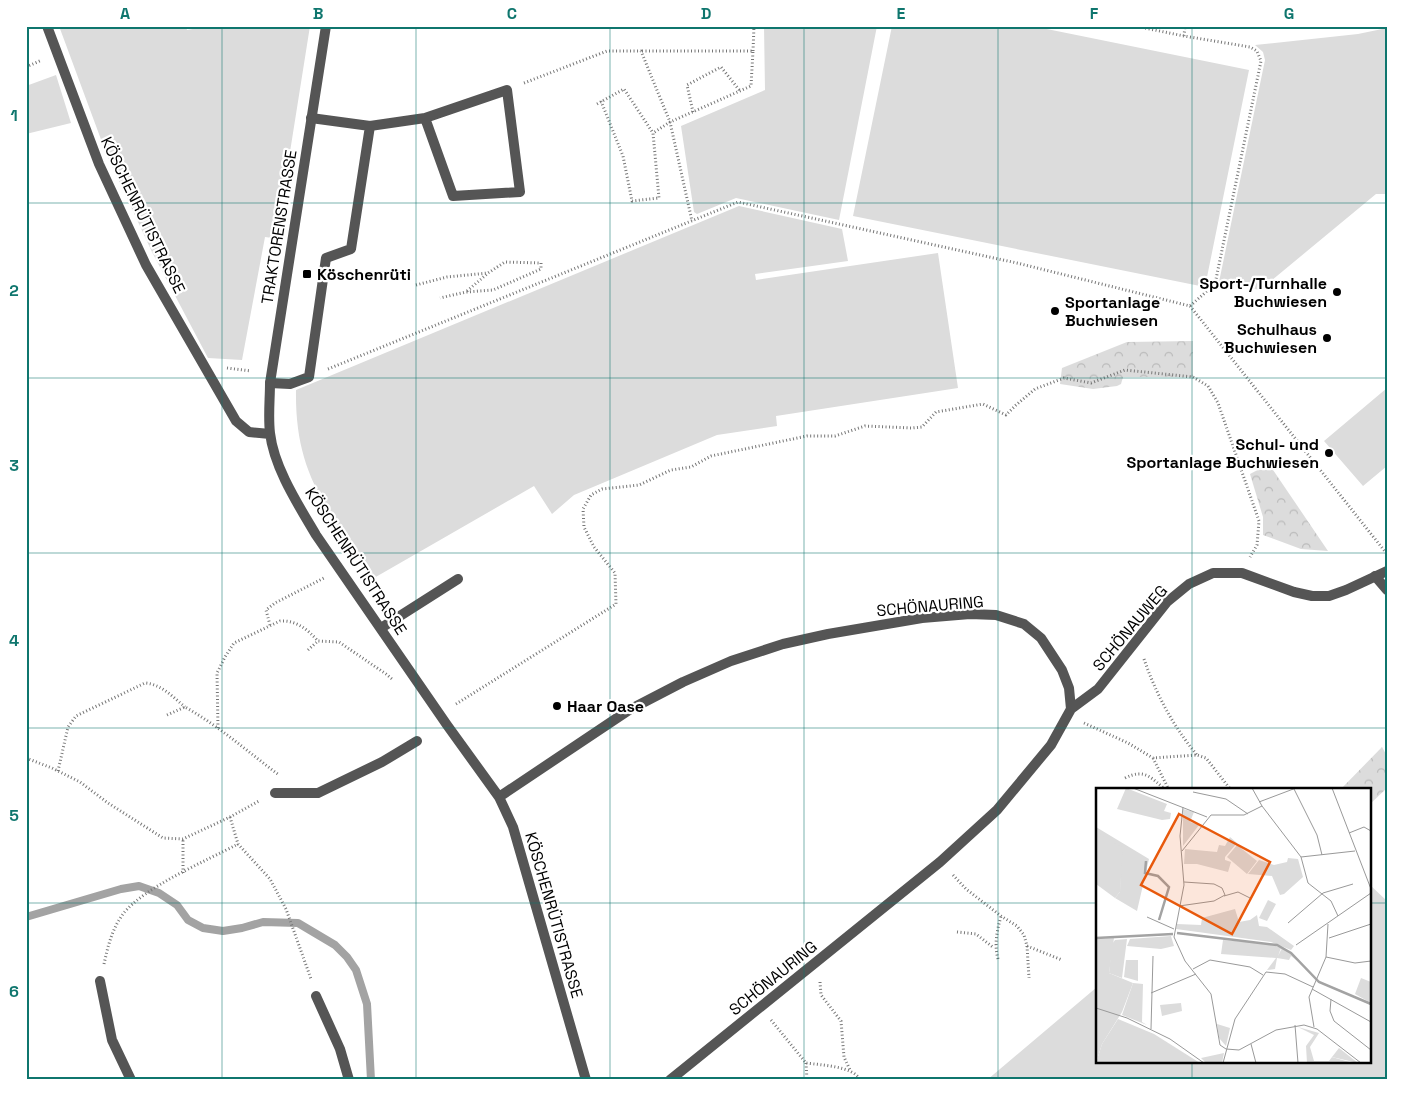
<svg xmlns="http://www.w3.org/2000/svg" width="1413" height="1106" viewBox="0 0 1413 1106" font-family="'Space Grotesk',sans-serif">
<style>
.green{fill:#dcdcdc}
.park{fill:url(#park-crowns)}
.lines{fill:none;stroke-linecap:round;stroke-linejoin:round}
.stream{stroke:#a3a3a3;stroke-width:8}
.path{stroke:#777;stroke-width:3;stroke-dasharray:1 2.5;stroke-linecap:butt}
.lane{stroke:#555;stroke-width:10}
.street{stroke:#555;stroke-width:10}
.grid{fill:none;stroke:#0f766e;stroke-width:1;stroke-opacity:0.55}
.poi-dot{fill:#000;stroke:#fff;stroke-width:2}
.labels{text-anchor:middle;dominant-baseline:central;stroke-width:4.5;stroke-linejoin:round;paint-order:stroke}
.street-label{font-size:16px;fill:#000;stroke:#fff}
.poi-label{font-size:16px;font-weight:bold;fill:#000;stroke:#fff;text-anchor:start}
.inset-river{fill:none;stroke:#a3a3a3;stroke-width:2.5}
.inset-road{fill:none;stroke:#999;stroke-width:1}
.view{fill:#e8590c;fill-opacity:0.15;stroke:#e8590c;stroke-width:2.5}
.inset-edge{fill:none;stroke:#000;stroke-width:2.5}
.neatline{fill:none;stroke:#0f766e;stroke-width:2}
.grid-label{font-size:16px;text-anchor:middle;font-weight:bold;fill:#0f766e}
</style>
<defs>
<pattern id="park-crowns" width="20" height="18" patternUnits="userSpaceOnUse" patternTransform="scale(1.25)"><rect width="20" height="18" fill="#dcdcdc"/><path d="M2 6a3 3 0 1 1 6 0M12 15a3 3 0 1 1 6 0" fill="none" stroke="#bbb"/></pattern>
</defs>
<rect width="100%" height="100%" fill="#fff"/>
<path class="green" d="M59,26H186L187,30L210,26H310L286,177L272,238L265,237L242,360L208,358L152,252L106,153Z
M764,26H877L839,220L736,198L697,214L694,212L681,126L765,90Z
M892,26H1032L1249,70L1205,287L853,216Z
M1387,28V194H1376L1260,290L1219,282L1265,60L1263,52L1255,45L1358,34Z
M56,75L71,123L26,134V86Z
M739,206L842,229L848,261L755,274L756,280L938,253L958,388L776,416L777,426L717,435L574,495L552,514L534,486L374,578C365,567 358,555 350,543C313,491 295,455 296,390Z
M1387,388V466L1363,486L1324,441Z
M1369,884L1387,901V1080H987L1097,987V1062H1369Z"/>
<path class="park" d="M1193,341V377H1123L1121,384L1117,386L1093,389L1060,384L1062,368L1127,342Z
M1269,464L1328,551L1301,549L1263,535V517L1250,474Z
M1382,747L1387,756V788L1369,805V790H1340Z"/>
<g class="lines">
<path class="stream" d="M26,917L121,889L139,886L159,893L177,905L188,920L203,928L223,931L242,928L263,922L298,923L335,945L347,957L356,970L367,1004L371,1080"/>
<path class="path" d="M1135,26L1184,36L1250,47L1257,51L1261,61L1215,284L1190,306
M1184,36L1185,26
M753,51L754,26
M26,67L42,60
M524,83L607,51H641L670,122L692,221
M601,101L623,156L632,201L659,198L653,133L670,122L751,86L753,51H641
M597,104L624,89L653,133
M693,112L687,85L721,67L740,91
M416,285L447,277L488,273L505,262L541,263V269L493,290L466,292L440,298
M467,291L487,274
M227,368L251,371
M328,369L738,202L1017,263L1190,306L1387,554
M270,625L266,610L275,603L324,578
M308,650L318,641
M1144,659C1156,694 1173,726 1197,755
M456,704L616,604L615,573L594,547L584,527L583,509L591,495L602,489L639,485L671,470L691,467L711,456L807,436H835L865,426L912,428L922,427L936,412L983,404L1006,415L1016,405L1035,389L1064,378L1091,383L1125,370L1193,377L1208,386L1218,403L1259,521L1257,545L1250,557
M167,715L185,707C219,726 248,752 279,775
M1084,723L1128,743L1153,758L1197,755L1206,758L1231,790
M218,728L217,673L225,657L234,643L280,621C296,620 307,629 318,641L339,642L386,674L392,679
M26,758L52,768L80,782L108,803L163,838L183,839L230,817L259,801
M1153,758L1169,790
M58,771L68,727L76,716L145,683C161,684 173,697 185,707
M1125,778C1145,768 1151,778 1166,790
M230,817L238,844L270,879L286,909L311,979
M183,873V839
M953,875L966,889L1001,916L1017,926L1024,935L1027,946L1062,960
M957,932L976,934L994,948
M1027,946L1029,978
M998,959C994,944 997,931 1001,916
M104,964C108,946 112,929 123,914C144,887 206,861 238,844
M820,982L821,995L841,1021L844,1057L850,1070
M771,1020L806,1063C820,1065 854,1066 860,1080
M806,1063L807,1080"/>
<path class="lane" d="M311,118L370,126L425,118L507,90L520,192L453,196L425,118
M270,383L290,384L309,377L326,258L351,249L370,126
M1375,576L1387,590
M381,628L458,579
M275,793H318L382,762L417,741
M100,981L112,1040L131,1080
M316,996L340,1049L349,1080"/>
<path class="street" d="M47,26L99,164L146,265L236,421L249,432L270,434
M326,26L270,383C270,399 268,417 270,433C274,468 299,506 316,535L447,725L499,797L513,827L586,1080
M1071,709L1098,689L1167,602L1189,584L1213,573H1242L1294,592L1312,596H1329L1346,590L1387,571
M499,797L629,710L683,682L731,661L783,644L828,634L922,618L970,614L996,615L1024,624L1041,638L1062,670L1069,688L1071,709L1051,745L997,810L940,862L670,1080"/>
</g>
<path class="grid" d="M222,26V1080M416,26V1080M610,26V1080M804,26V1080M998,26V1080M1192,26V790M26,203H1387M26,378H1387M26,553H1387M26,728H1387M26,903H1097M1369,903H1387M1192,1062V1080"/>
<g class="poi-dot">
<rect x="302" y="269" width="10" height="10" rx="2.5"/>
<circle cx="1337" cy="292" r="5"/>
<circle cx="1055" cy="311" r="5"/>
<circle cx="1327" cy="338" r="5"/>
<circle cx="1329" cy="453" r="5"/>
<circle cx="557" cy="706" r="5"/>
</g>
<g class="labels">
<g class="street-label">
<text transform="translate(143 215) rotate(64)">KÖSCHENRÜTISTRASSE</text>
<text transform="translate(279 227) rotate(-81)">TRAKTORENSTRASSE</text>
<text transform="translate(356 561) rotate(57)">KÖSCHENRÜTISTRASSE</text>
<text transform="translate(930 606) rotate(-5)">SCHÖNAURING</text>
<text transform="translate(1130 628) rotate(-50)">SCHÖNAUWEG</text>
<text transform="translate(554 915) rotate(74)">KÖSCHENRÜTISTRASSE</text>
<text transform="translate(773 978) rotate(-39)">SCHÖNAURING</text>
</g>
<g class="poi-label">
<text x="317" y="274">Köschenrüti</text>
<text x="1327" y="283" text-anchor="end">Sport-/Turnhalle<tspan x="1327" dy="18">Buchwiesen</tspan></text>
<text x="1065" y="302">Sportanlage<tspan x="1065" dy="18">Buchwiesen</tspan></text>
<text x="1317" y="329" text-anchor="end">Schulhaus<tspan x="1317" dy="18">Buchwiesen</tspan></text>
<text x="1319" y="444" text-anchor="end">Schul- und<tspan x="1319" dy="18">Sportanlage Buchwiesen</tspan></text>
<text x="567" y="706">Haar Oase</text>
</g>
</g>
<g transform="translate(1096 788)">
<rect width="275" height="275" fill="#fff"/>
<path d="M30,0L71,16L68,23L75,25L74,31L66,32L21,21ZM87,21L98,24L94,34L103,37L87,58ZM0,39L53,71L41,123L19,110L24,104L25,68L0,44ZM134,49L141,55L129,69V72L135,74L132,84L101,76H88L89,61L121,64L123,57L129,58ZM141,57L161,73L151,86L131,69ZM192,70L202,71L207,89L188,106L184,107L176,88L152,86L163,72L178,77L191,74ZM172,112L180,116L171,133L163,130ZM139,121L143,134L154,132L161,127L163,138L171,139L198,158L195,162L175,154L80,141L81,136L105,137L106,130ZM75,148L78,158L65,161L31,158L34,151ZM31,151L26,190L13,185L16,156L19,152ZM127,152L175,156L185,160L182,168L186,160L197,167L207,177L195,168L193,172L181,170L179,181L171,182L180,170L125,166ZM265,190L275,194V215L259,206ZM37,195L47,196L46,234L51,237L26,227ZM85,215L86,223L66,228L64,217ZM121,236L134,240L130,258L123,250ZM243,260L262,275L236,269ZM128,265L126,275H110L105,270Z" fill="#dcdcdc"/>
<path d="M0,44L27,60L24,104L19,110L0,96ZM18,150L13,185L37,195L26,224L6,256L0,275V151ZM202,239L223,245L214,259L218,273H233L236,269L257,275H211L210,258L218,247Z" fill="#dcdcdc"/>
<path d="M22,231L58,246L104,275H0L6,256Z" fill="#dcdcdc"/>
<path d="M30,172H42V193L28,189Z" fill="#dcdcdc"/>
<path class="inset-river" d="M50,73L49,85L62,88L73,99L63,132M81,145L181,157L195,165L223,194L275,216M0,150L77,146"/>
<path class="inset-road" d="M37,0L111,29M156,0L166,18L205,69L212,95L235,113L242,128M236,0L275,101M198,1L221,47L226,67M97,4L130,11L152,26M163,14L200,0M87,19L84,48L88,97L78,149L89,173L115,206L124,257L130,261L143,262L180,242L208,237L221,241L265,275M253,45L268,39L275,43M86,63L115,27H148L166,18M205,69L259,63M128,108L142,104L154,110M83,118L118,113L129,107L126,100L118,96L88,94M51,129L78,141M192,135L227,105L257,96M233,150L275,136M200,157L275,105M230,169L259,175L275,173M97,181L114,172L154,179L167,187M216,201L275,234M55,205L100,186M235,211L234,223L238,233L275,262M0,220L31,230L74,251L108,275M199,237L202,275M218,239L213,209L230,169L232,136M55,241L57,168M155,256L160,275M127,275L139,231L170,184L189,186L217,199"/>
<path class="view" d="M83,26L174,74L136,146L45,97Z"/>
<rect width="275" height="275" class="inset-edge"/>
</g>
<rect width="1413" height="1106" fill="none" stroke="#ffffff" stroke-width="55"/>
<rect x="28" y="28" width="1358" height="1050" class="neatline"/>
<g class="grid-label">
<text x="125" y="19">A</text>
<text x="318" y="19">B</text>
<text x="512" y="19">C</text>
<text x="706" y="19">D</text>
<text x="901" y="19">E</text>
<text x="1094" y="19">F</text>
<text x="1289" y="19">G</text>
<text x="14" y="121">1</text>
<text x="14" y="296">2</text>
<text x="14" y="471">3</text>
<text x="14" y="646">4</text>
<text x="14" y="821">5</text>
<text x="14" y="997">6</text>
</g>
</svg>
